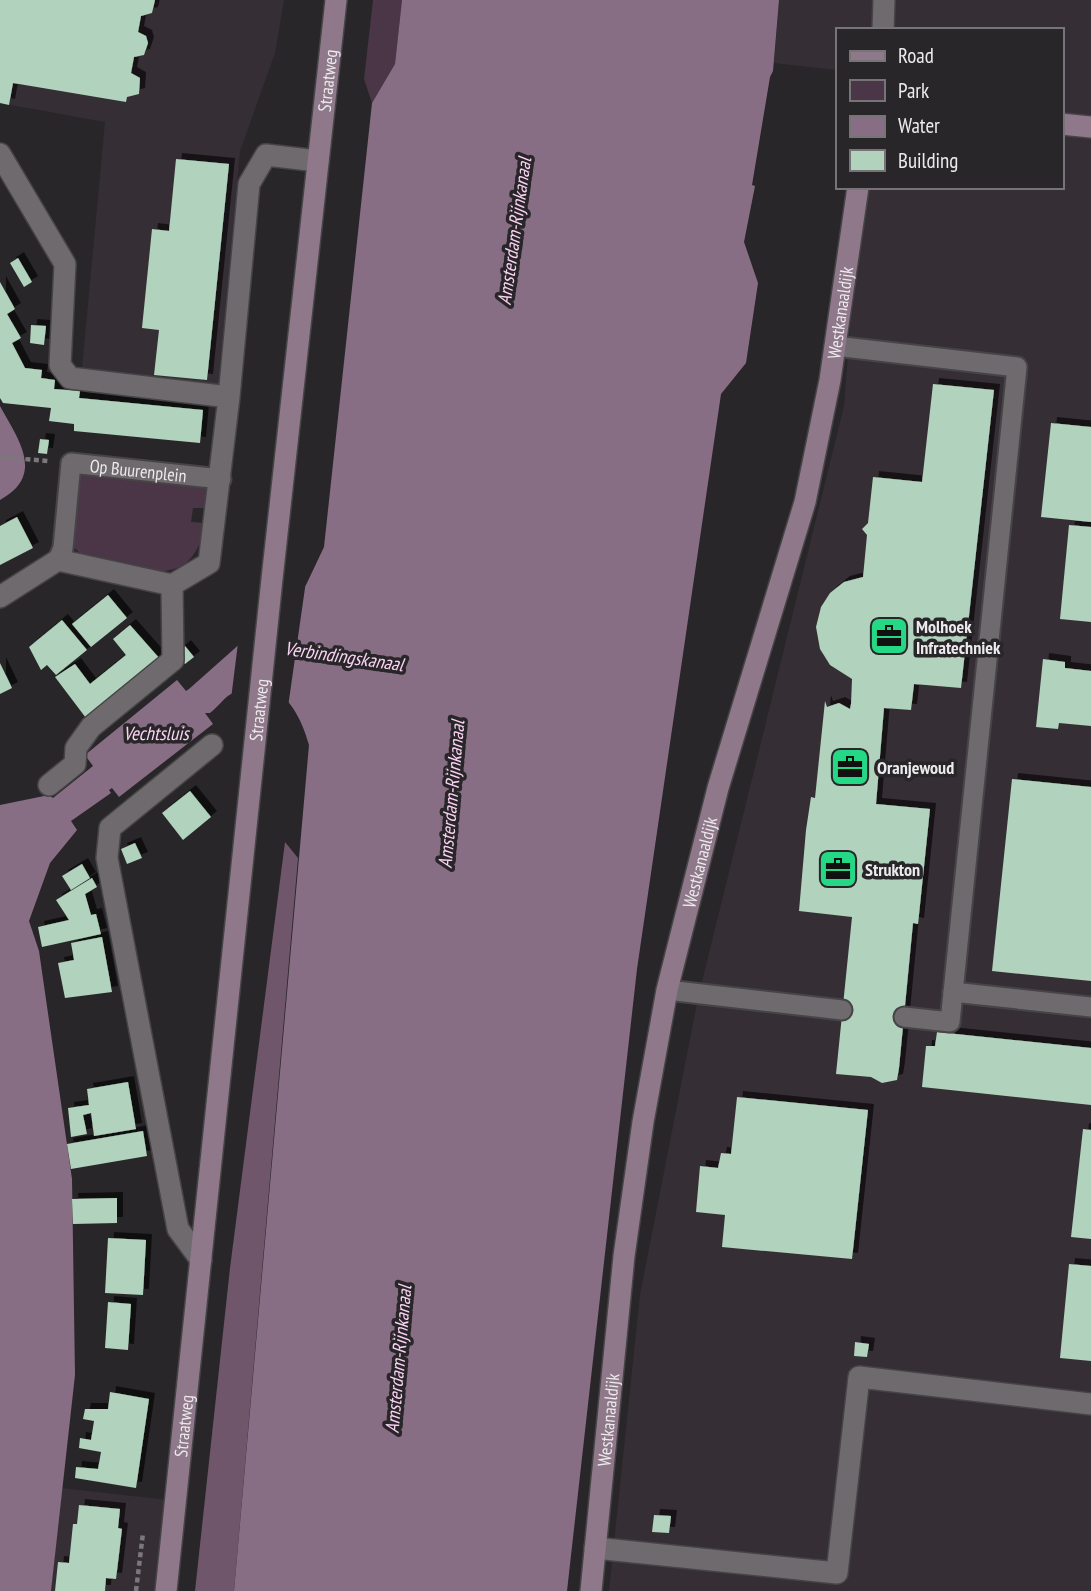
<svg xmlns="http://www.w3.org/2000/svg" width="1091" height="1591" viewBox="0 0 1091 1591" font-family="'PT Sans Narrow',sans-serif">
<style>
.built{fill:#362e35}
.green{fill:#4a3647}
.forest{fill:#6f566b}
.water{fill:#886e84}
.pier{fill:#292629}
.building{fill:#b1d2bc;filter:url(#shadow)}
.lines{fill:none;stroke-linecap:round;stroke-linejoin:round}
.lane-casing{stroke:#464446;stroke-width:23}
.street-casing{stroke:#464446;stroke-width:24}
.secondary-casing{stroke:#464446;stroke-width:24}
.path{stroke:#7b787b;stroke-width:4.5;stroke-dasharray:5 3.5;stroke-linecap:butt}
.lane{stroke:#6e6a6e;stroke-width:19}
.street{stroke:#6e6a6e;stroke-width:21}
.secondary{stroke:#8e788a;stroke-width:21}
.labels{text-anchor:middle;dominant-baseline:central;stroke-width:7;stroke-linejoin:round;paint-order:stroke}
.street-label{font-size:18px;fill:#eceaec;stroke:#292629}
.poi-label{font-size:18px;font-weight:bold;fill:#eceaec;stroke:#292629;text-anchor:start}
.water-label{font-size:19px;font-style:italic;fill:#fad3f4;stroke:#292629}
</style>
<defs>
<filter id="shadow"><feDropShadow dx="6" dy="-6" stdDeviation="0" flood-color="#0009"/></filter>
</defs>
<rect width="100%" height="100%" fill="#292629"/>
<path class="built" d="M0,0H284L275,53L240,151L218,385L82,369L105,122L0,103Z
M779,0H1091V1591H609L640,1295L698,998L844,406L861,187H1061V30H837V70L774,63Z
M61,1488L176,1501L166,1591H51Z"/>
<path class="green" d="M373,0H402L395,64L372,103L364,79Z
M76,470L204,484L208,488L207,508H193L191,522L205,523C193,598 131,567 80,553L72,546Z"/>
<path class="forest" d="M285,842L298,858L234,1591H195L230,1268Z"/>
<path class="water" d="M402,0H779L773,71L770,77L752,185L755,186L744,242L758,283L746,363L721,394L637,969L567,1591H234L309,745C299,709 277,671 233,693C224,697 219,706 210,713H205L213,724L119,797L112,788L109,790L111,793L71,821L77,830L50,863L29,921L39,951L72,1179L75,1375L51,1591H0V805L49,795L53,798L93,766L85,755L177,680L186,691L189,689L306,585L324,547L372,103L395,64Z
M0,406C18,439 46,475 0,500Z"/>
<path class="pier" d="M306,581L288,707L271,692L261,688L244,690L231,699L238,643Z"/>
<path class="building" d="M0,0H155L152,13L141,16L138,32L146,36L148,43L144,55L134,57L131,73L140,78L139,94L127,97L126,102L13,83L9,105L0,103Z
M176,159L229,164L207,380L154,375L159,330L142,328L152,229L169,231Z
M18,258L32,282L24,287L10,263Z
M0,282L15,309L7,314L21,338L12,343L25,368L42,370L41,378L55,380L54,389L80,391L79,398L203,410L200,443L74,431V424L49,421L51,408L3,403L0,398Z
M31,325L46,326L44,345L30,343Z
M933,384L994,390L961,688L914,684L911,710L884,708L876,804L930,809L918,924L913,923L899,1068L897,1080L882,1083L871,1077L836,1074L852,917L799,911L806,830L811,797L815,798L825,701L827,707L839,703L850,709L851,704L852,679L830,665L820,649L816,627L821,607L830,593L844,582L863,577L867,535L862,529L868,523L873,477L922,482Z
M1051,423L1091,427V522L1041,517Z
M40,439L49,440L47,454L38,453Z
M17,517L33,548L0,565V526Z
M1069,525L1091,527V622L1060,619Z
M108,595L127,618L91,647L72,624Z
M62,620L87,650L56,675L47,665L41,670L29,647Z
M130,625L160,659L86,718L55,677L75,664L90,684L126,655L113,639Z
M185,646L194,657L185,664L176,654Z
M1043,659L1065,662V668L1091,671V726L1059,723L1058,729L1036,727Z
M0,663L12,688L0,694Z
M1012,779L1091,787V981L992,971Z
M190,791L211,817L183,840L162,813Z
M135,843L142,858L127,864L121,849Z
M82,864L90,878L71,890L62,876Z
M92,878L97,887L85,894L91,915L96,914L101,934L42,947L38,927L69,920L56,900Z
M102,937L112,992L65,998L58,963L74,960L71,943Z
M937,1032L1091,1048V1105L922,1087L926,1046H935Z
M128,1082L136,1129L94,1136L91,1113L83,1115L87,1134L71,1137L68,1108L89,1105L87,1089Z
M737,1097L868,1110L852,1259L722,1247L725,1215L696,1212L700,1166L718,1168L721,1153L731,1154Z
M1083,1129L1091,1130V1239L1071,1237Z
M143,1131L147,1156L71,1169L67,1144Z
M117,1198V1223L73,1224L72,1199Z
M108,1238L146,1240L143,1295L105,1293Z
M1069,1264L1091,1266V1361L1060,1358Z
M108,1302L131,1304L128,1350L105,1348Z
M855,1342L869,1344L867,1357L854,1356Z
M110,1392L149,1399L136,1488L75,1478L76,1467L98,1469L101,1452L79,1448L80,1438L91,1440L94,1421L83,1419L85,1409H108Z
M79,1505L120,1509L118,1528L122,1529L116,1579L106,1578L105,1591H55L58,1562L69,1563L73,1524H77Z
M654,1515L671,1516L669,1533L652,1532Z"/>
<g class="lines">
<g class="lane-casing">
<g id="lane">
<path d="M835,346L1017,367L950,1022L904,1017"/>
<path id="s1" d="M58,560L63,548L71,463L221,479"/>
<path d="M667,990L842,1010"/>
<path d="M953,992L1091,1007"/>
</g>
</g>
<g class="street-casing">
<path id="street" d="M883,30L884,0
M0,154L65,264L60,365L70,378L229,397
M0,597L58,560L172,585L209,563L229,397L249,184L266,155L318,161
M49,785L75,764L76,748L91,727L173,660L172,585
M201,1260L178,1229L107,858L110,828L212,745
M595,1548L837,1573L859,1377L1091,1404"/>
</g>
<g class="secondary-casing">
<g id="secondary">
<path d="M1061,124L1091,127"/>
<path id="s2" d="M166,1591L272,579L336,0"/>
<path id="s3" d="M591,1591L624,1256L643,1122L667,990L718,788L805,502L830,380L858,187"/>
</g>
</g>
<path class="path" d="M0,457L48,461
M136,1591L143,1533"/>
<use href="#lane" class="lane"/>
<use href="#street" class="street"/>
<use href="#secondary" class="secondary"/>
</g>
<defs>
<g id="office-square" transform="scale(2.0125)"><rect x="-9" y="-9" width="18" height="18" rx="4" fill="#25d886" stroke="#292629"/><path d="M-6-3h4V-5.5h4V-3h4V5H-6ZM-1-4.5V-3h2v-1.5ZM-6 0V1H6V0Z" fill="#111"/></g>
</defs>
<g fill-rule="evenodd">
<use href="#office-square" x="889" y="636"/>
<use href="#office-square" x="850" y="767"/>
<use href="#office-square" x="838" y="869"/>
</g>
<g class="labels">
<g class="street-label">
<text stroke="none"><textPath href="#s2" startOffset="1519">Straatweg</textPath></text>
<text stroke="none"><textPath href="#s3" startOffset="1306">Westkanaaldijk</textPath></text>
<text stroke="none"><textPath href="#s1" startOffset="166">Op Buurenplein</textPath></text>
<text stroke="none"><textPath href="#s2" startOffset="886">Straatweg</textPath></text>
<text stroke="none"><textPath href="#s3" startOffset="738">Westkanaaldijk</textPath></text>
<text stroke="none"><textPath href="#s3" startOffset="172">Westkanaaldijk</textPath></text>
<text stroke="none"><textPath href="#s2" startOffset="166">Straatweg</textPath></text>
</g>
<g class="poi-label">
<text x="916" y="626">Molhoek<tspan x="916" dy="21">Infratechniek</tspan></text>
<text x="877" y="767">Oranjewoud</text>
<text x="865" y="869">Strukton</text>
</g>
<g class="water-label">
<text transform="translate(514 231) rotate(-82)">Amsterdam-Rijnkanaal</text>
<text transform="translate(344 656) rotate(8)">Verbindingskanaal</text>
<text x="156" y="733">Vechtsluis</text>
<text transform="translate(451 794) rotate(-85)">Amsterdam-Rijnkanaal</text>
<text transform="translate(398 1359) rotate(-85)">Amsterdam-Rijnkanaal</text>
</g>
</g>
<rect x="836" y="28" width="228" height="161" fill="#292629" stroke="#777477" stroke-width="2"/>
<rect x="850" y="51" width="35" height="10" fill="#8e788a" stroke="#777477" stroke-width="2"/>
<text x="898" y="63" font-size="21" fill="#eceaec">Road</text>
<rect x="850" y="80" width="35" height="21" fill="#4a3647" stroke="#777477" stroke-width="2"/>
<text x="898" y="98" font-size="21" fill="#eceaec">Park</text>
<rect x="850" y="116" width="35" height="21" fill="#886e84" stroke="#777477" stroke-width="2"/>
<text x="898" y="133" font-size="21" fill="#eceaec">Water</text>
<rect x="850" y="150" width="35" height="21" fill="#b1d2bc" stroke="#777477" stroke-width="2"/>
<text x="898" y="168" font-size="21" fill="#eceaec">Building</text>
</svg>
